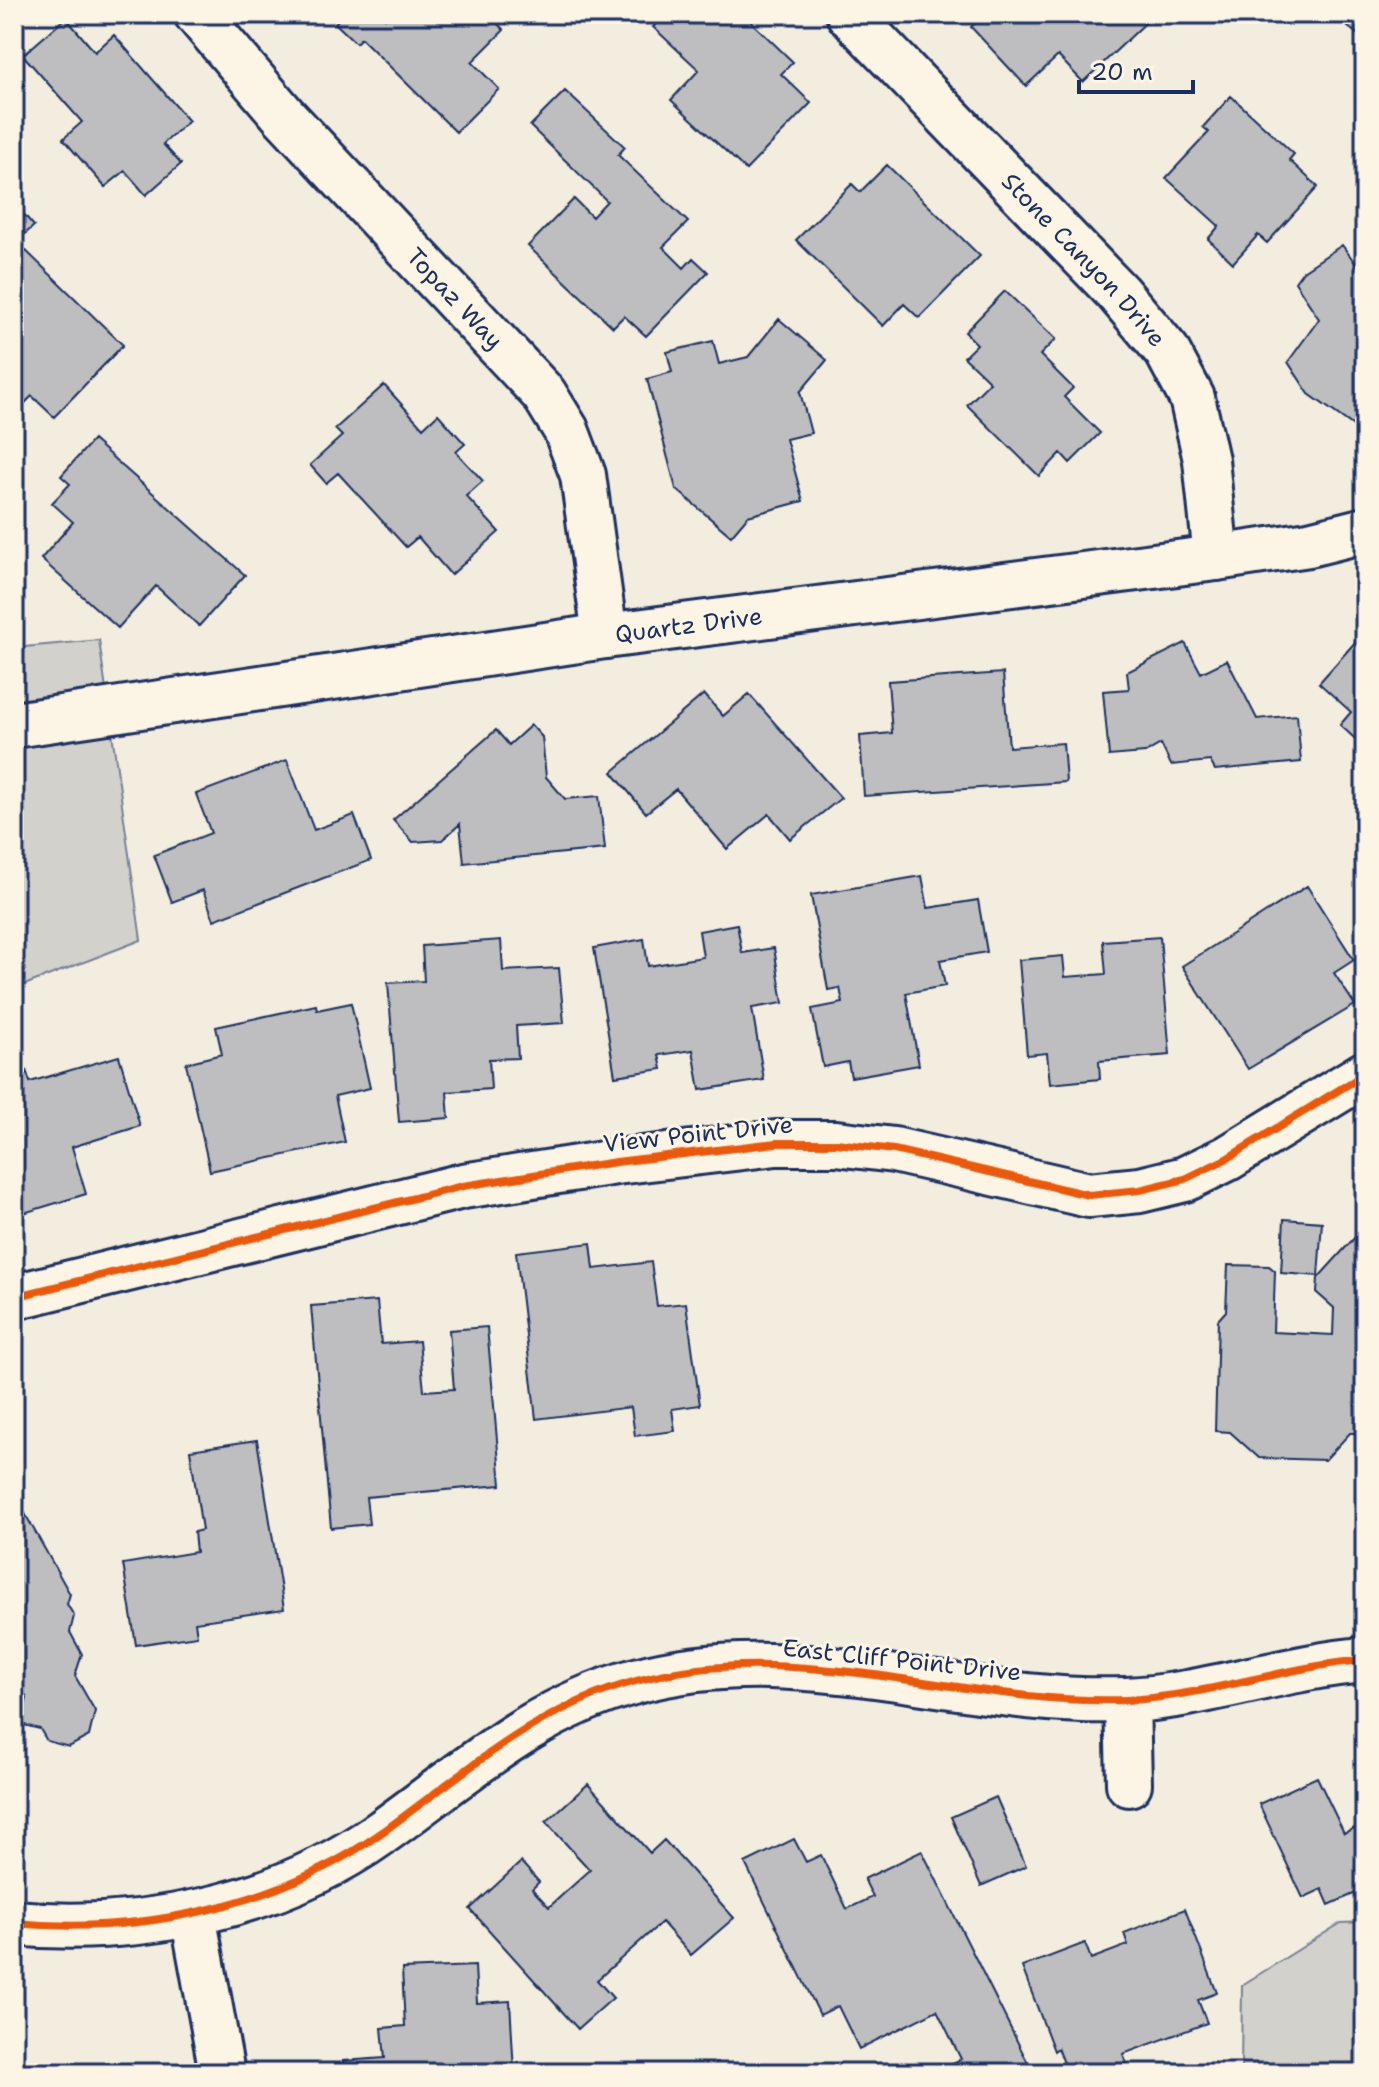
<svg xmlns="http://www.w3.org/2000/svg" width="1379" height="2087" viewBox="0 0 1379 2087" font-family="'Shantell Sans',sans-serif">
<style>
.green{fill:#d3d1cc;stroke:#778095;stroke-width:2}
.building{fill:#bebec0;stroke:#1b2f5e;stroke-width:2}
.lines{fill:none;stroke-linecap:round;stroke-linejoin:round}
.minor-casing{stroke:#1b2f5e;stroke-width:50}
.minor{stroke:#fcf5e5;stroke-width:44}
.cycleway-casing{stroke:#fcf5e5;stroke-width:13}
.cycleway{stroke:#e8590c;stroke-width:8}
.labels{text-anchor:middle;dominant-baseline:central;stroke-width:6;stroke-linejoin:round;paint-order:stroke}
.street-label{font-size:24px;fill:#1b2f5e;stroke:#fcf5e5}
</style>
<rect width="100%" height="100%" fill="#f3ede0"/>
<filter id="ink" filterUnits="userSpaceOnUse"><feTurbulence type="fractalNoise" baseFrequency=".0125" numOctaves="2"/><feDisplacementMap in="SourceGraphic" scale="16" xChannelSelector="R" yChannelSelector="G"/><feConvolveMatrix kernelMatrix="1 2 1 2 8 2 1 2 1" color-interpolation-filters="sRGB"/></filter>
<g filter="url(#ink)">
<path class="green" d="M99,640L141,940L14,989V648Z
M1365,1922V2073H1241L1242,1985L1341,1923Z"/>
<path class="building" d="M344,14H381L385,18L388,14H488L504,30L472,62L499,89L456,132L361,38L356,43L335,23Z
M666,14H743L793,62L781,74L811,103L746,170L671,100L699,70L653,27Z
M984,14H1155L1083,82L1058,56L1026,86L971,27Z
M1338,14H1365V40L1335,17Z
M66,18L95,52L114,35L189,121L163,144L181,164L146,195L125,171L105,187L63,139L82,122L23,55Z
M1365,86V106L1356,99Z
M565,91L625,147L618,155L688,222L663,247L684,268L693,258L708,272L646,336L624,316L613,327L528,246L574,199L592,217L607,201L530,126Z
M1231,96L1294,154L1289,160L1318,187L1267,243L1258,235L1233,263L1208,239L1219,226L1166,178L1209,132L1203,127Z
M887,165L980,256L919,318L904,304L883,326L796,240L852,184L860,192Z
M14,203L34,226L14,244Z
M18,243L123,345L54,417L32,396L22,406L14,398V246Z
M1342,245L1365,276V427L1362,432L1309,394L1288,362L1319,319L1295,282L1303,271Z
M1005,291L1056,339L1040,355L1073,388L1064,397L1100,433L1070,463L1061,453L1039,476L967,405L990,382L964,357L977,344L965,332Z
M779,319L827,360L800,392L811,433L786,439L803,501L748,516L731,536L676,489L647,379L672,372L667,352L713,341L719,364L748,357Z
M384,385L423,428L438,414L465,444L456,452L483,481L466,496L499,532L451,575L418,537L406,547L338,473L326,483L310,465L342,436L335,429Z
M93,440L245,575L199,626L156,586L118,628L41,559L73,522L52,503L70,484L61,476Z
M1365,631V746L1364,747L1340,725L1351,712L1319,683Z
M1185,643L1201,673L1227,660L1257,719L1297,715L1301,762L1215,770L1210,761L1171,765L1161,744L1145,753L1109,756L1103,691L1129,689L1127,672Z
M1003,673L1009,747L1063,743L1066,782L864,796L860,736L892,733L888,681Z
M704,694L723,716L749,694L841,798L790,839L769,814L727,849L676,789L646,813L612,772Z
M531,725L542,737L546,777L565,799L599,796L605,849L464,863L460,824L442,840L413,842L393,820L496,730L509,745Z
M287,760L314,830L354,815L371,860L214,920L203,890L172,902L154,855L211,833L196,794Z
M1365,852V875L1355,857Z
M922,876L928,908L978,900L987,952L940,960L945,986L906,993L919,1065L851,1077L848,1062L823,1067L812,1009L843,1003L840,988L828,990L811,895Z
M1307,886L1354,960L1334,973L1355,1005L1248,1069L1182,966Z
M737,924L742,953L774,948L783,1003L752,1008L764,1080L700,1090L693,1050L659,1055L662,1069L615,1076L594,948L644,939L648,966L703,957L699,931Z
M1160,937L1170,1055L1099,1061L1100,1079L1050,1084L1047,1053L1027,1055L1019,960L1063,956L1065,977L1106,974L1103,941Z
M501,940L503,971L559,968L564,1023L516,1026L518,1058L489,1059L491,1089L447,1092L449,1118L399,1122L388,983L424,981L422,946Z
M351,1003L370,1088L335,1096L345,1142L210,1171L186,1063L222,1054L216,1027L316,1005L317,1010Z
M119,1056L140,1126L72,1147L86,1194L14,1216V1074L26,1070L30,1082Z
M1284,1219L1322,1222L1318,1276L1281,1273Z
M1357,1235L1365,1243V1433H1350L1325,1460L1259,1458L1230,1432L1215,1431L1218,1320L1226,1311L1228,1265L1269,1266L1275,1271L1273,1332L1333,1335L1334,1308L1317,1293L1318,1278Z
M591,1243L594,1269L651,1262L657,1306L686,1303L700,1405L672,1409L675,1431L635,1436L631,1407L536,1419L516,1252Z
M377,1301L381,1344L419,1341L424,1391L454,1389L449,1330L487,1327L501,1485L366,1497L369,1524L331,1528L311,1306Z
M257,1440L284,1609L195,1622L197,1636L136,1645L123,1564L196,1552L194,1532L202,1530L190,1450Z
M14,1494L70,1594L67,1604L74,1616L70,1632L82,1654L75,1676L95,1711L89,1736L69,1747L47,1741L40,1729L20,1724L27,1698L14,1676Z
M1317,1777L1344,1833L1361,1825L1365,1834V1889L1329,1905L1322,1889L1303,1898L1259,1804Z
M588,1784L650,1853L664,1840L734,1918L691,1955L662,1922L597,1980L613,1998L578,2029L470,1909L521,1862L539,1882L532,1889L549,1907L590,1870L546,1822Z
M996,1797L1026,1866L981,1886L951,1817Z
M794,1839L806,1862L821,1855L847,1909L873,1897L864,1879L922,1851L1033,2073H953L949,2065L961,2059L937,2010L859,2049L838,2006L820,2015L745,1863Z
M1185,1909L1217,1993L1198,2000L1207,2023L1123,2054L1129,2070L1121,2073H1068L1058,2048L1054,2051L1022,1967L1085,1943L1091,1959L1128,1945L1124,1933Z
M475,1966L477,2003L510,2001L514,2073H344L343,2061L385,2058L382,2028L405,2026L402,1969Z"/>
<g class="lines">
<g class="minor-casing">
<g id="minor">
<path id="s1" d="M197,14L284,116L544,394L566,430L583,475L605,636"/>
<path id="s2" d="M849,14L1118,293L1167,351L1192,398L1206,460L1216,558"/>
<path id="s3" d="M14,725L605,636L1216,558L1309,544L1365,530"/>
<path d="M14,1297L463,1186L616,1162L776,1143H836L894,1150L1089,1195L1140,1190L1185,1179L1228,1158L1365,1074"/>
<path d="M1127,1700L1129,1784"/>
<path d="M193,1915L222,2073"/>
<path d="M14,1923C139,1935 277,1907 381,1833C465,1773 532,1710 636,1681C799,1636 962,1706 1126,1700C1205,1697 1285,1666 1365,1660"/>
</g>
</g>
<use href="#minor" class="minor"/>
<g class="cycleway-casing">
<path id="cycleway" d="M14,1297L463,1186L616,1162L776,1143H836L894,1150L1089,1195L1140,1190L1185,1179L1228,1158L1365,1074
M14,1923C139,1935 277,1907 381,1833C465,1773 532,1710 636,1681C799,1636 962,1706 1126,1700C1205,1697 1285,1666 1365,1660"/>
</g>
<use href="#cycleway" class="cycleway"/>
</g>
</g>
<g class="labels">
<g class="street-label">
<text stroke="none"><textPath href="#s2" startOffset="340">Stone Canyon Drive</textPath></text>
<text stroke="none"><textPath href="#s1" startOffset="384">Topaz Way</textPath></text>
<text stroke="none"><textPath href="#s3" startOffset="682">Quartz Drive</textPath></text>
<text transform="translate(698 1134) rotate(-6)">View Point Drive</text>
<text transform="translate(902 1660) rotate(6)">East Cliff Point Drive</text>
</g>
</g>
<rect width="1379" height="2087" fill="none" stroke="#fcf5e5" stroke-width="48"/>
<rect x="24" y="24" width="1331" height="2039" fill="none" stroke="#1b2f5e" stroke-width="3" filter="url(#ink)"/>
<path d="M1079 80v12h114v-12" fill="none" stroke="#1b2f5e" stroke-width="4"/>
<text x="1091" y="80" font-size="24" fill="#1b2f5e" stroke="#fcf5e5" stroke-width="6" paint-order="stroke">20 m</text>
</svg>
